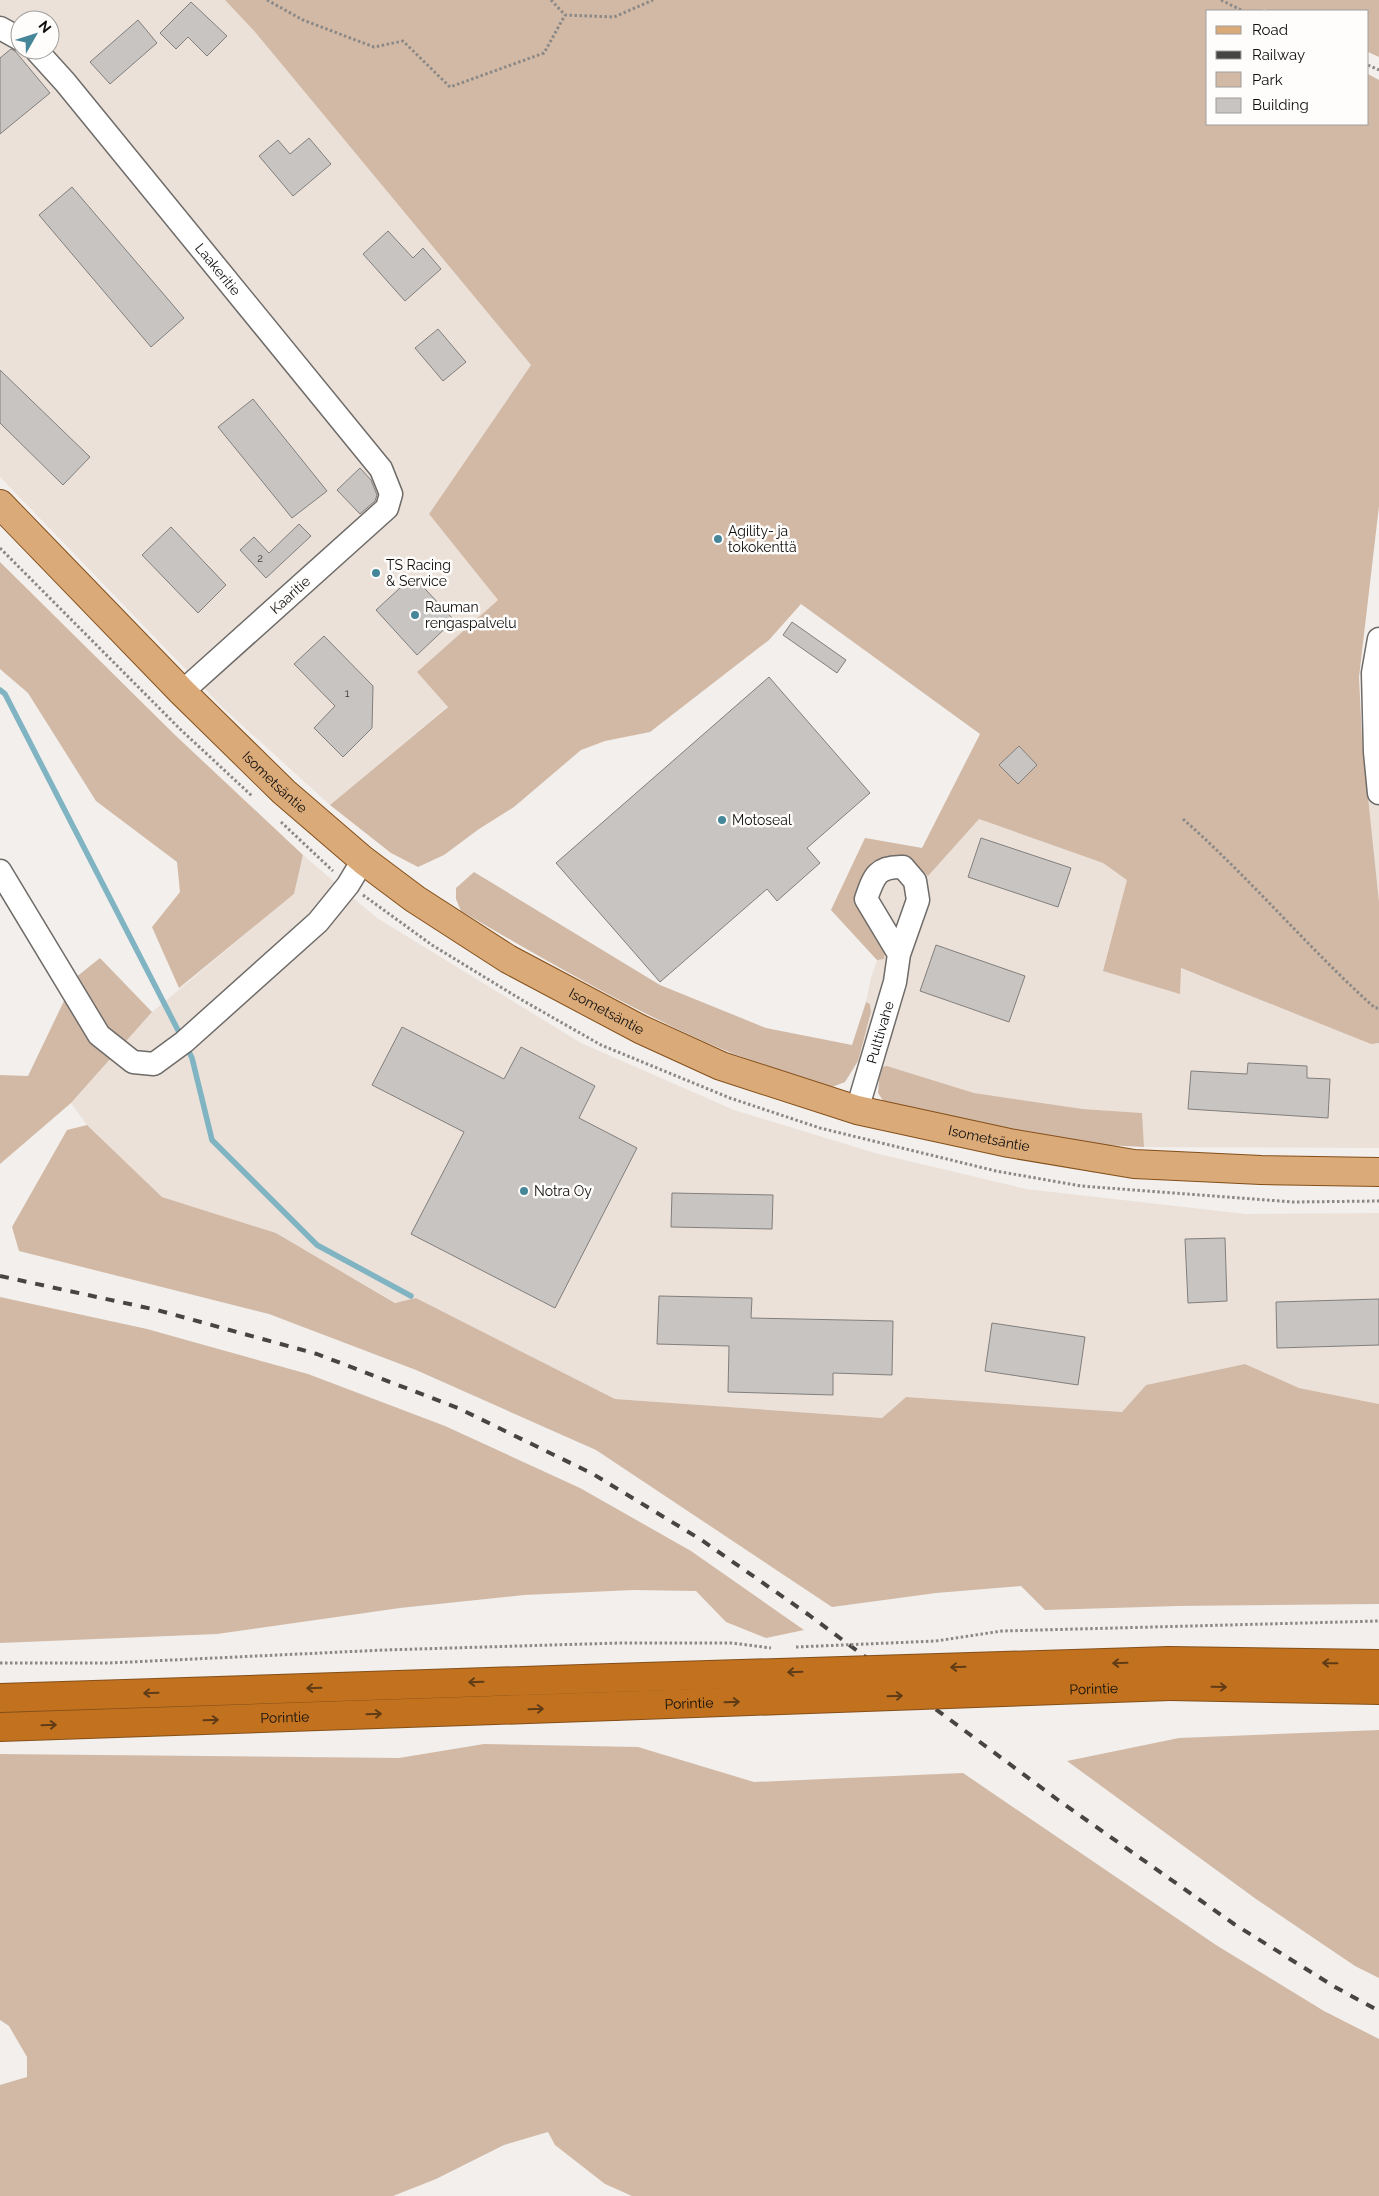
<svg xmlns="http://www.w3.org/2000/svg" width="1379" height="2196" viewBox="0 0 1379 2196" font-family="Raleway,sans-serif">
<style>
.built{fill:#ebe1d9;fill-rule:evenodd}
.green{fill:#d2b9a5}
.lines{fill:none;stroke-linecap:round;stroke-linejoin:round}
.stream{stroke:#80b4c2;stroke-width:5.5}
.building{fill:#c7c4c1;stroke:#817e7c}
.minor-casing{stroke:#6e6b68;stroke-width:25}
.major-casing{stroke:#844f19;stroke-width:30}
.highway-casing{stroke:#844f19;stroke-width:30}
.path{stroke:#8b8987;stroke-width:3;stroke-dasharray:2.5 2.5;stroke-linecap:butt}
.minor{stroke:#fff;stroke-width:22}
.major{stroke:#daaa79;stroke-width:28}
.highway{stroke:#c2721f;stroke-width:28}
.rail{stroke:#474544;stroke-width:4;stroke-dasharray:9 9;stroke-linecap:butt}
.highway-bridge-casing{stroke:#844f19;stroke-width:30;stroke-linecap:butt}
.path-bridge{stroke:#8b8987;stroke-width:3;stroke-dasharray:2.5 2.5;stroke-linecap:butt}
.highway-bridge{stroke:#c2721f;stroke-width:28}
.oneway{stroke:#603c16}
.poi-dot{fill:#458799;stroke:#fffdfb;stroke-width:2}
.labels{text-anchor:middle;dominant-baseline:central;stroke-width:5;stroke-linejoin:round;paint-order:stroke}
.number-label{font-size:11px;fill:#3e3c3b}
.street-label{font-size:14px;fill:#100f0e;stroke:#fffdfb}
.poi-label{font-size:14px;fill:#100f0e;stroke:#fffdfb;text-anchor:start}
</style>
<rect width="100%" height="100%" fill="#f2efec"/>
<path class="built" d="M0,0H225L255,32L531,365L429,514L498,600L417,672L448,706L330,805L223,708L0,477ZM20,20H50V50H20Z
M1362,739L1379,741V902Z
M979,819L1103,863L1128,880L1180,994V968L1371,1043H1379V1148L1144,1147L1141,1113L1083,1109L974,1093L887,1066L880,1067L858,1061L871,1012L870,1004L866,1002L871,978L877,960L831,910L865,838L922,848Z
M303,855L377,918L581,1043L734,1110L875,1153L1026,1189L1246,1214L1379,1213V1404L1299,1388L1245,1364L1146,1385L1122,1412L906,1397L882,1418L615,1399L416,1298L396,1303L276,1233L162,1197L87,1125L71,1103L152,1012L294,894Z"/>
<path class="green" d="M225,0H1379V57L1368,52V11H1270L1264,9L1262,11H1208V124H1368V74L1379,80V506L1359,677L1362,739L1379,902V1043L1371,1044L1181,968L1180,994L1103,971L1127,880L1103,863L979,819L928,876C918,865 885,850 871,864C867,868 864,877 862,882L885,951L884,959L877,960L831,910L865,838L922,848L980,734L801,604L769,640L650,732L605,741L581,750L514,807L479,829L444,855L418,867L391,853L330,805L448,707L417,672L498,600L429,514L531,365L255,32Z
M0,562L175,735L303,855L294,894L179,988L152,927L180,892L177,862L96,801L28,693L0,669Z
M474,872L660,985L766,1028L852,1045L866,1002L870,1004L871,1012L858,1061L845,1082L832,1087C789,1073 745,1060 703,1041C619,1003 540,957 461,911L456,899V888Z
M100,958L152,1012L71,1103L0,1164V1075L28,1076L75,978Z
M887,1066L974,1093L1083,1109L1142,1113L1144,1147L1085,1144L1006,1132L886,1105L878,1093L880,1067Z
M87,1125L162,1197L276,1233L395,1303L416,1298L615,1399L882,1418L906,1397L1122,1412L1146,1385L1245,1364L1299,1388L1379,1404V1604L1178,1606L1045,1610L1021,1586L936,1593L832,1607L596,1450L416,1370L269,1314L19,1251L12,1227L67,1130Z
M0,1297L147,1329L308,1374L445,1426L580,1488L691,1551L804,1630L766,1638L726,1622L696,1591L633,1590L524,1595L400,1608L217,1634L0,1643Z
M1379,1730V1978L1355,1966L1256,1899L1067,1761L1179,1738Z
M484,1744L638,1747L754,1782L963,1773L1216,1945L1324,2011L1379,2039V2196H632L605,2184L555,2145L548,2132L504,2145L436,2179L393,2196H0V2085L27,2077V2057L9,2026L0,2020V1754L399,1758Z"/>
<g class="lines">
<path class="stream" d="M0,690L5,694L182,1038
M186,1046L192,1058L212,1140L317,1245L411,1296"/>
</g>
<path class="building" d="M191,2L227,36L207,56L188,37L176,49L160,33Z
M138,20L157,43L110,84L90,62Z
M11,49L15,51L50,93L0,134V58Z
M309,138L331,164L293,196L259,156L278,140L290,154Z
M72,187L184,318L151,347L39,215Z
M388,231L413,258L423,248L441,269L405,301L363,254Z
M438,329L466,362L443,381L415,348Z
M0,370L90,457L63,485L0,423Z
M253,399L327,491L292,518L218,427Z
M360,468L371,480L377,495L375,501L360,514L337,490Z
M299,524L311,536L266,578L240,550L254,537L269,553Z
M171,527L226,585L198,613L142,555Z
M413,576L454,620L417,655L376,610Z
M792,622L846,660L837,673L783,635Z
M324,636L373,686L372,728L343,757L314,728L335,706L294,664Z
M769,677L870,793L807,848L820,863L777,901L767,889L660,982L556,863Z
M1019,746L1037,765L1018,784L999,765Z
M981,838L1071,868L1058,907L968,877Z
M936,945L1025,976L1009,1022L920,991Z
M402,1027L504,1079L521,1047L595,1086L579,1118L637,1148L555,1308L411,1234L464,1132L372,1085Z
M1248,1063L1307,1066V1078L1330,1079L1328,1118L1188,1109L1191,1071L1247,1074Z
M672,1193L773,1195L772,1229L671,1227Z
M1225,1238L1227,1301L1188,1303L1185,1239Z
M659,1296L752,1298L751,1318L893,1321L892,1375L833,1373V1395L728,1392L729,1346L657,1344Z
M1379,1299V1345L1277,1348L1276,1302Z
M992,1323L1085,1337L1078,1385L985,1371Z"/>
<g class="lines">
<g class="minor-casing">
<g id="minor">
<path d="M0,28L20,39"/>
<path id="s1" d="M36,50L65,82L381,469L391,494L387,508L182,692"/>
<path d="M1379,639L1373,673L1375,752L1379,793"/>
<path d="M0,871L99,1035L133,1062L154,1064L184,1042L318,922L348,885L363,860"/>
<path id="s2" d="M857,1110L895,982L899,954L918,900L915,881L903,867C877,866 874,876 866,899L899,954"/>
</g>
</g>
<g class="major-casing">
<g id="major">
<path id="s3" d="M0,504L182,692L284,792L363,860L415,899L508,959L640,1029L721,1066L857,1110L1009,1143L1134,1164L1261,1170L1379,1172"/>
</g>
</g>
<g class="highway-casing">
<g id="highway">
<path d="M1169,1661L1379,1664"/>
<path d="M1170,1686L1379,1690"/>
<path d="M0,1698L612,1678"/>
<path id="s4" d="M0,1727L614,1706"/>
</g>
</g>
<path class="path" d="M267,0L303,20L374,47L403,41L450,87L544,53L565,15
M551,0L565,15L614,17L653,0
M1221,0L1243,11
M1368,65L1379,70
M0,548L180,729L252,796
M1183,819C1251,879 1308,948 1375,1008H1379
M281,822L333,871
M363,895L432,945L522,1000L601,1045L730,1098L820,1128L996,1171L1081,1186L1293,1202L1379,1201
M936,1641L1002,1631L1379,1621
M0,1663H109L384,1650L619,1643H732L771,1648"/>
<use href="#minor" class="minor"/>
<use href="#major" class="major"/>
<use href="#highway" class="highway"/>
<path class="rail" d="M0,1276L157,1310L317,1354L458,1408L593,1474L700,1539L809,1615L1058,1800L1234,1924L1335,1987L1379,2011"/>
<g class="highway-bridge-casing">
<g id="highway-bridge">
<path d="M612,1678L1169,1661"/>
<path id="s5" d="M614,1706L1170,1686"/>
</g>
</g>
<path class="path-bridge" d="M796,1647L936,1641"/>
<use href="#highway-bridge" class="highway-bridge"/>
</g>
<defs><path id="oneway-shaft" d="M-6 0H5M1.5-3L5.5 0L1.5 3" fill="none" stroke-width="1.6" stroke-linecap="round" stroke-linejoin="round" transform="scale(1.25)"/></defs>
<g class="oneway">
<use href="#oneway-shaft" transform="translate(1120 1663) rotate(178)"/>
<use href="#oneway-shaft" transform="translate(1330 1663) rotate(-179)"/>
<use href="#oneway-shaft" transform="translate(958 1667) rotate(178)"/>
<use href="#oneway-shaft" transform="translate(795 1672) rotate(178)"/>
<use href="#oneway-shaft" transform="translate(476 1682) rotate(178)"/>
<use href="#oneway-shaft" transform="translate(1219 1687) rotate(1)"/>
<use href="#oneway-shaft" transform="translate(314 1688) rotate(178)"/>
<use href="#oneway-shaft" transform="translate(151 1693) rotate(178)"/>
<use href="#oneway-shaft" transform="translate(895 1696) rotate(-2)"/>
<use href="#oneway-shaft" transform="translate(732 1702) rotate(-2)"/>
<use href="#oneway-shaft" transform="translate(536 1709) rotate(-2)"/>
<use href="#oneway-shaft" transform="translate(374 1714) rotate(-2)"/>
<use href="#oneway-shaft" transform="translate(211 1720) rotate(-2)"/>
<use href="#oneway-shaft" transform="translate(49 1725) rotate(-2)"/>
</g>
<g class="poi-dot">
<circle cx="718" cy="539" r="5"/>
<circle cx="376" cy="573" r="5"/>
<circle cx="415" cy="615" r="5"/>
<circle cx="722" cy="820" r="5"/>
<circle cx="524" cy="1191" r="5"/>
</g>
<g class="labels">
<g class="number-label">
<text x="260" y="558">2</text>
<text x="347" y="693">1</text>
</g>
<g class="street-label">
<text stroke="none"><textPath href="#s1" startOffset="285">Laakeritie</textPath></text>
<text transform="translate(290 595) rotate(-42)">Kaaritie</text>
<text stroke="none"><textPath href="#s3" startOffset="391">Isometsäntie</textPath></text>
<text stroke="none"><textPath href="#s3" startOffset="796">Isometsäntie</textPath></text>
<text stroke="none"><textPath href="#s2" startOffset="81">Pulttivahe</textPath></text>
<text stroke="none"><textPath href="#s3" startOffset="1201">Isometsäntie</textPath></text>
<text stroke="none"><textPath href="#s5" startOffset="480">Porintie</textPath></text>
<text stroke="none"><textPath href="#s5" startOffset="75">Porintie</textPath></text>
<text stroke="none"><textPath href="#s4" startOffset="285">Porintie</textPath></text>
</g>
<g class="poi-label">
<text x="728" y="531">Agility- ja<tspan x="728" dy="16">tokokenttä</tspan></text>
<text x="386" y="565">TS Racing<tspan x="386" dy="16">&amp; Service</tspan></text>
<text x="425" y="607">Rauman<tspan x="425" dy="16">rengaspalvelu</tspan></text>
<text x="732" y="820">Motoseal</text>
<text x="534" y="1191">Notra Oy</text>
</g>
</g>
<rect x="1206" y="10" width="162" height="115" fill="#fffdfb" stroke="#9f9e9c"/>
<rect x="1216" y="26" width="25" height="8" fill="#daaa79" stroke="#9f9e9c"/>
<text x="1252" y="35" font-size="15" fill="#100f0e">Road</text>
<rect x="1216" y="51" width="25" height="8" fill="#474544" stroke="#9f9e9c"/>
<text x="1252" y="60" font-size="15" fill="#100f0e">Railway</text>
<rect x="1216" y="72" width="25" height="15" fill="#d2b9a5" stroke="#9f9e9c"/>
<text x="1252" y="85" font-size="15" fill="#100f0e">Park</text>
<rect x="1216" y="98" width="25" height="15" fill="#c7c4c1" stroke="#9f9e9c"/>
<text x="1252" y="110" font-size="15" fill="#100f0e">Building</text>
<g transform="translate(35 35) rotate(51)"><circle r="24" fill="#fffdfb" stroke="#9f9e9c"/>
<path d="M0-4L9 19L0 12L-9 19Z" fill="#458799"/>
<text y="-8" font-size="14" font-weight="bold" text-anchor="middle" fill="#100f0e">N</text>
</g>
</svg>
